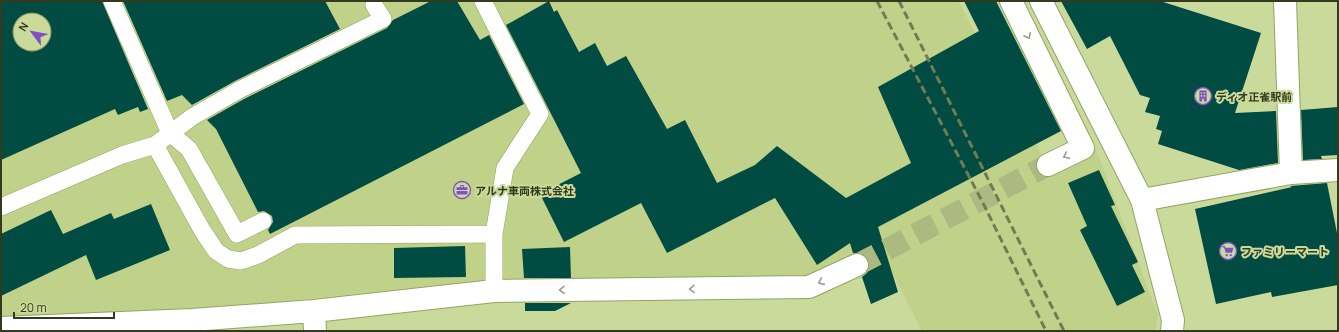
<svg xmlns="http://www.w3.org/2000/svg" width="1339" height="332" viewBox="0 0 1339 332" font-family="Manrope,'Noto Sans JP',sans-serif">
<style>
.built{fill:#c0d189;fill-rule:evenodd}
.building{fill:#004c42;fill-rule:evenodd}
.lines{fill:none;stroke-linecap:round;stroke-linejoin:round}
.street-tunnel{stroke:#acba81;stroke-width:22;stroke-dasharray:22 11;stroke-linecap:butt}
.lane-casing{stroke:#95a365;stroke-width:18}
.street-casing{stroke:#95a365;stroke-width:24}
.lane{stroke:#fff;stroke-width:17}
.street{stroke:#fff;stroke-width:22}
.rail{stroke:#727c52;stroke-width:3;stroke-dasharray:8 4;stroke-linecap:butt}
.oneway{stroke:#999c8f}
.labels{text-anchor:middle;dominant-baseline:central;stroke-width:4;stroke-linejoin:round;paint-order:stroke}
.poi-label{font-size:11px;font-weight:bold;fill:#333a1f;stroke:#cada9a;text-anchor:start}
</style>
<rect width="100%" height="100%" fill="#cada9a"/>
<path class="built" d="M1,1H958L1051,172L1096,149L1158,315L1155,331H922L880,249L799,279L465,283L163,313L1,320ZM20,20H44V44H20Z"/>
<path class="building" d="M1,1H102L148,109L140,112L138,107L118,115L115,109L1,160ZM20,20H44V44H20Z
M123,1H325L340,29L235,81L192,105L182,95L167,101Z
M431,1H457L480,40L489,35L524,104L270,234L268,230L273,222L272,216L264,211L258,212L216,129L207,120L244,99L387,28L393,20Z
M549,1L554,12L557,10L579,52L595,43L607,66L626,56L667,129L685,120L717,183L755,165L777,146L846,198L911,163L878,87L979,31L964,1H996L1061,131L878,227L898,292L871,304L862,277L867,273L869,267L868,260L865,255L859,253H853L850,243L817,265L775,198L667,253L641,203L564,242L540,194L581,173L506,25Z
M1061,1H1160L1261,33L1235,113L1276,111L1278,163L1239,170L1158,144L1162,131L1156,129L1160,116L1145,112L1150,98L1140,95L1110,36L1087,49Z
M1338,107V155L1321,156L1322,159L1303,160L1301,110Z
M1099,170L1115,205L1111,206L1138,262L1132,265L1145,292L1117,306L1080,230L1087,226L1068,183Z
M1327,183L1338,238V285L1272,297L1271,292L1216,304L1195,209L1292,187L1290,186Z
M151,204L170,250L96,280L86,255L1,296V234L51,210L63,234L111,213L114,219Z
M465,246L466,277L394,278V248Z
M570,247L571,278H524L522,249Z
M525,303H571L555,311H525Z"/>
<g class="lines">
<path class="street-tunnel" d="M857,265L1048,165"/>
<g class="lane-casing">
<path id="lane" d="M112,1L170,133L189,149L237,234L263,221
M483,1L540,114L505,168L494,234V291
M155,145L202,230L216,251L228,259L241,261L258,255L295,235L494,234
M1,207L122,155L155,145L192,117L239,90L383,19L374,5"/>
</g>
<g class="street-casing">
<path id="street" d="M1011,1L1083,148L1048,165
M1041,1L1142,200L1173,320L1172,331
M1285,1L1291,173
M1142,200L1291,173L1338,170
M314,311L315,331
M1,328L192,320L314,311L494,291L809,287L857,265"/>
</g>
<use href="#lane" class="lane"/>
<use href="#street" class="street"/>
<path class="rail" d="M877,1L983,203L1046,331
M899,1L1064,331"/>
</g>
<defs><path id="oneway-chevron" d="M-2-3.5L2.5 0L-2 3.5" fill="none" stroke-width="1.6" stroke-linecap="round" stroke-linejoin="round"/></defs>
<g class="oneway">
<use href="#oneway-chevron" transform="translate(1028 36) rotate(64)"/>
<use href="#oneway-chevron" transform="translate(1066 156) rotate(155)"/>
<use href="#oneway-chevron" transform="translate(821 282) rotate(156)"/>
<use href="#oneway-chevron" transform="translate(692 289) rotate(179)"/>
<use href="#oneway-chevron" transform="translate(562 290) rotate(179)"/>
</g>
<defs>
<g id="building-ring" transform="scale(0.9)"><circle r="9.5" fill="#cada9a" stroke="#804fc7" stroke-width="1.5"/><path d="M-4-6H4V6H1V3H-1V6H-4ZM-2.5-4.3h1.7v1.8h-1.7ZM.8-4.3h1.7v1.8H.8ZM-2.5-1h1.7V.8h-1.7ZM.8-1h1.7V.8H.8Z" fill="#804fc7"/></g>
<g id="office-ring" transform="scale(0.9)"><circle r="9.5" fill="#cada9a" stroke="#804fc7" stroke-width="1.5"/><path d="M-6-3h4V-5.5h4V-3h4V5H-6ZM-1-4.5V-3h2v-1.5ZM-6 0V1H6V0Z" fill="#804fc7"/></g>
<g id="supermarket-ring" transform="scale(0.9)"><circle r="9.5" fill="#cada9a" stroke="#804fc7" stroke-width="1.5"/><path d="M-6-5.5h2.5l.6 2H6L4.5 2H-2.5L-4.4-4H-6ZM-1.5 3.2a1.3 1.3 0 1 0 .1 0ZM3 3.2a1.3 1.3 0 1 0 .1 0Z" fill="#804fc7"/></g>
</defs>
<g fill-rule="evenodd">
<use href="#building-ring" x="1203" y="96"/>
<use href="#office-ring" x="462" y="190"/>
<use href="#supermarket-ring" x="1228" y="251"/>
</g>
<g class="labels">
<g class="poi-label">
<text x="1216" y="96">ディオ正雀駅前</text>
<text x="475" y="190">アルナ車両株式会社</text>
<text x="1241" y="251">ファミリーマート</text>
</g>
</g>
<rect width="1339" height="332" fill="none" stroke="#333a1f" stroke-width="4"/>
<g transform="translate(32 32) rotate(302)"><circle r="19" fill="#cada9a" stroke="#8e9a69"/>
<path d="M0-3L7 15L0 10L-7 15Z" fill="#804fc7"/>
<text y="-6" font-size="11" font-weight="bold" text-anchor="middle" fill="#333a1f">N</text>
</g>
<path d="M14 312v6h100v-6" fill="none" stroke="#333a1f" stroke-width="2"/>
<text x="20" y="312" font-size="12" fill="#333a1f" stroke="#cada9a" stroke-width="3" paint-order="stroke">20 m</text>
</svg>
